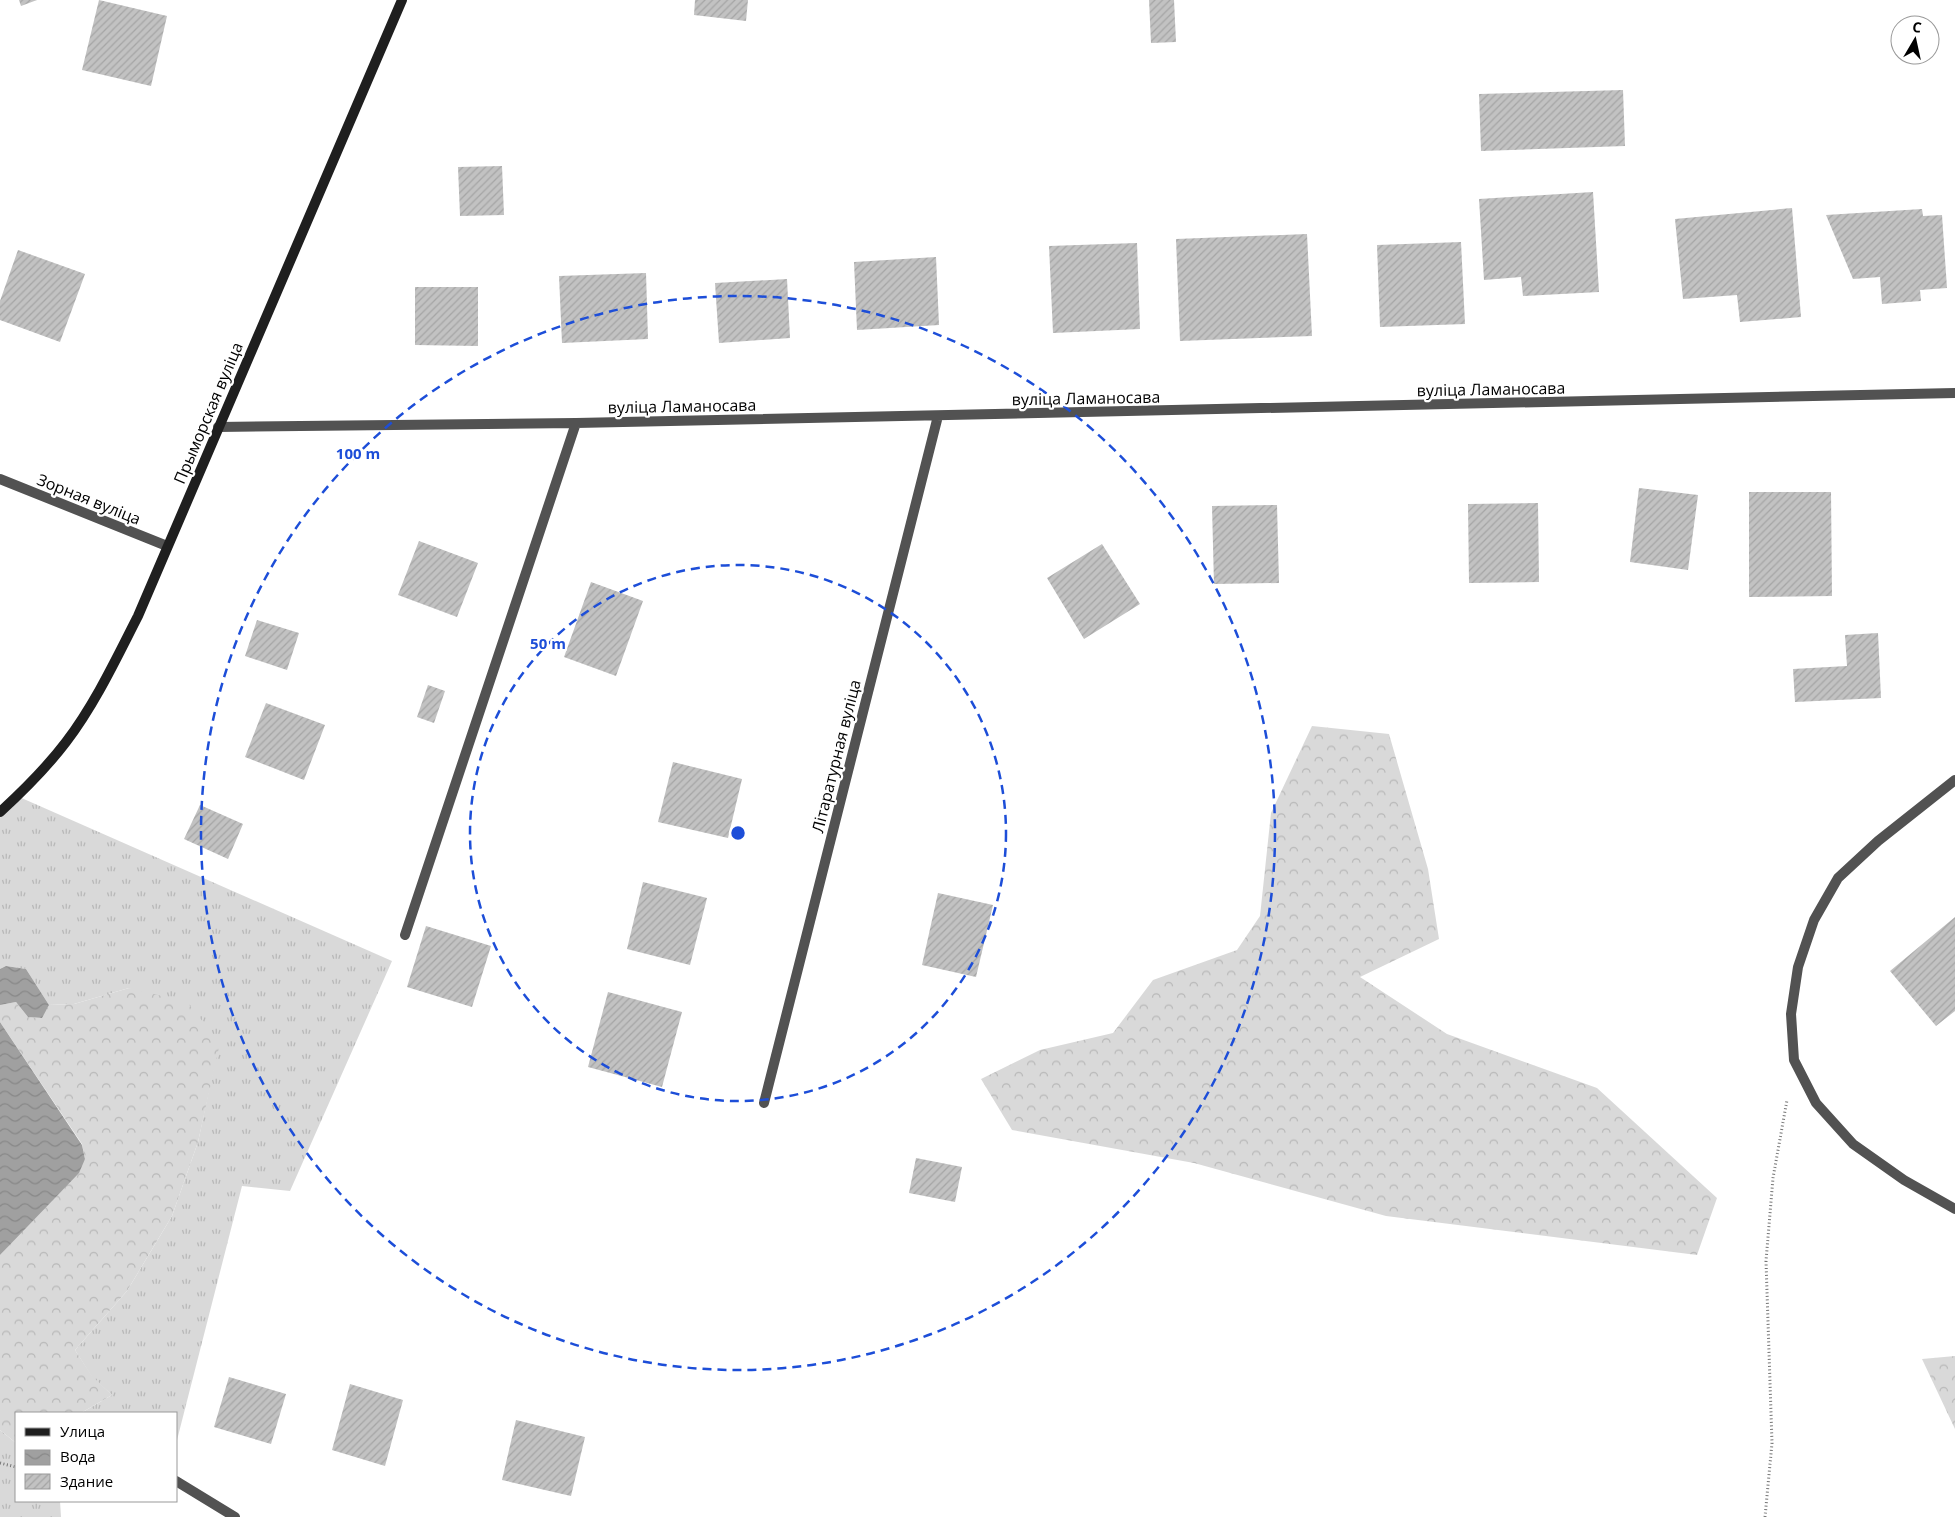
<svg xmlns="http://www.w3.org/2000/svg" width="1955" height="1517" viewBox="0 0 1955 1517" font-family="'Open Sans',sans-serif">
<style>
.grass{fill:url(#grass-tufts)}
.forest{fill:url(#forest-crowns)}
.water{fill:url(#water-waves)}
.building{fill:url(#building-hatch)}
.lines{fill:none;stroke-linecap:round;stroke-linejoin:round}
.path{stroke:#747474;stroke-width:3;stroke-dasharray:1 2.5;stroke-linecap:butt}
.minor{stroke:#525252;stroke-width:10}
.secondary{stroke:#1f1f1f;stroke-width:10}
.ring{fill:none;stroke:#1d4ed8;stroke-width:2.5;stroke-dasharray:9 6}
.labels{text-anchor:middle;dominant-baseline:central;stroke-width:4.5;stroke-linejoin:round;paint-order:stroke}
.street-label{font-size:16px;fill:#000;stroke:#fff}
.centre{fill:#1d4ed8;stroke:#fff;stroke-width:2.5}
.ring-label{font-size:15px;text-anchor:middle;font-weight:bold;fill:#1d4ed8;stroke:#fff;stroke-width:4.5;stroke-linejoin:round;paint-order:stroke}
</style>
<defs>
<pattern id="grass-tufts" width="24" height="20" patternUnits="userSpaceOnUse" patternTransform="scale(1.25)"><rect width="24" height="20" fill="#d9d9d9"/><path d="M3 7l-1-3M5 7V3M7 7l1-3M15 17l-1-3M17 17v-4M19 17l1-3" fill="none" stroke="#b8b8b8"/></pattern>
<pattern id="forest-crowns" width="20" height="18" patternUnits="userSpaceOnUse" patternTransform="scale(1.25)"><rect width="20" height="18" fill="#d9d9d9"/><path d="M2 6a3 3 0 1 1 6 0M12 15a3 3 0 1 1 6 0" fill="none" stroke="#b8b8b8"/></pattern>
<pattern id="water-waves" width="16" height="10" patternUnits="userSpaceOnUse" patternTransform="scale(1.25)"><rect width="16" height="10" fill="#a0a0a0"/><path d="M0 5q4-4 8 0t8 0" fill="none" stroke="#888"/></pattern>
<pattern id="building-hatch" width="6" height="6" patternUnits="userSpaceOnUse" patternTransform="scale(1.25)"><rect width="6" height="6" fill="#c2c2c2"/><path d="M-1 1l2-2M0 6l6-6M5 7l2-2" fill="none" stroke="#a5a5a5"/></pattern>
</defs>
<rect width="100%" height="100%" fill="#fff"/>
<path class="grass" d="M17,796L392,961L290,1191L242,1186L176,1444V1413H81L112,1395L92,1377L75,1350L127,1291L172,1216L198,1142L219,1043L129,988L74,1004L49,1005L26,969L6,966L0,969V812Z
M0,1430L16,1443V1501H60L61,1517H0Z"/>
<path class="forest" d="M1312,726L1389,734L1428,869L1439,939L1360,977L1447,1034L1597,1088L1717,1198L1697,1255L1386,1216L1194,1163L1012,1130L981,1079L1040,1050L1113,1033L1153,980L1237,950L1260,916L1271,813Z
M129,988L187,1002L220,1043L198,1142L172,1216L127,1291L75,1350L92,1376L112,1395L81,1413H16V1443L0,1430V1255L85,1159L82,1144L0,1022V1005L16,1002L28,1017L41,1018L49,1005L74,1004Z
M1955,1356V1429L1922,1359Z"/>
<path class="water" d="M6,966L26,969L49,1005L42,1018L28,1017L16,1002L0,1005V969Z
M0,1022L82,1145L85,1159L79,1173L0,1255Z"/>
<path class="building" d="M19,0H37L21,6Z
M99,0L167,16L151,86L82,70Z
M695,0H748L746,21L694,15Z
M1149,0H1174L1176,42L1151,43Z
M1623,90L1625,146L1481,151L1479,94Z
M502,166L504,215L460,216L458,167Z
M1593,192L1599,292L1523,296L1521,277L1484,280L1479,199Z
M1792,208L1801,317L1740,322L1737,295L1683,299L1675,219Z
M1922,209L1923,216L1942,215L1947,288L1920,290L1921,301L1882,304L1880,277L1853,279L1826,215Z
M1307,234L1312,336L1180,341L1176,239Z
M1461,242L1465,324L1380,327L1377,245Z
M1137,243L1140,329L1053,333L1049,246Z
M18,250L85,274L60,342L0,320V301Z
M936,257L939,325L857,330L854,262Z
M646,273L648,339L562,343L559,276Z
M787,279L790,338L719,343L715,283Z
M415,287H478V346L415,345Z
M1639,488L1698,495L1688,570L1630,562Z
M1749,492H1831L1832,596L1749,597Z
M1538,503L1539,582L1469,583L1468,504Z
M1277,505L1279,583L1214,584L1212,506Z
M419,541L478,563L457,617L398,595Z
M1102,544L1140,604L1084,639L1047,578Z
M591,582L643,601L616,676L564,657Z
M257,620L299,633L287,670L245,656Z
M1878,633L1881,698L1795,702L1793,669L1847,666L1845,635Z
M428,685L445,691L434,723L417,717Z
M266,703L325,725L304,780L245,757Z
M673,762L742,779L728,838L658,822Z
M200,805L243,824L228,859L184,839Z
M643,882L707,898L690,965L627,949Z
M938,893L993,905L976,977L922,965Z
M1955,917V1011L1936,1026L1890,971Z
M426,926L491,946L472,1007L407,987Z
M608,992L682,1012L662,1087L588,1067Z
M916,1158L962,1167L955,1202L909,1193Z
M229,1377L286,1394L271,1444L214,1427Z
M350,1384L403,1400L385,1466L332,1450Z
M516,1420L585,1437L571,1496L502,1480Z"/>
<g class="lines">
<path class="path" d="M0,1463L16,1467
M1765,1517L1772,1443L1766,1261L1773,1178L1787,1100"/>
<path class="minor" d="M218,427L576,423L1955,393
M0,479L167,546
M1955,780L1878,841L1838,878L1814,920L1798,967L1791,1014L1794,1060L1816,1103L1853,1144L1904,1180L1955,1209
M405,935L576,423
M764,1103L938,416
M176,1481L235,1517"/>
<path class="secondary" d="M0,812C23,791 47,767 66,742C95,704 116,659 138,616L402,0"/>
</g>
<g class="ring">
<circle cx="738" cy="833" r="268"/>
<circle cx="738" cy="833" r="537"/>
</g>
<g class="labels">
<g class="street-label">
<text transform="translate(1491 389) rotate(-1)">вуліца Ламаносава</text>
<text transform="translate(1086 398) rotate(-1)">вуліца Ламаносава</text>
<text transform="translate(682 406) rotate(-1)">вуліца Ламаносава</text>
<text transform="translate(208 413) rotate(-67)">Прыморская вуліца</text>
<text transform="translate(89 499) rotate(22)">Зорная вуліца</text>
<text transform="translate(836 756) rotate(-76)">Літаратурная вуліца</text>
</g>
</g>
<circle cx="738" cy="833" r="8" class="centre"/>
<g class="ring-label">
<text x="358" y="459">100 m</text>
<text x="548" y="649">50 m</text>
</g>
<rect x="15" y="1412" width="162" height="90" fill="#ffffff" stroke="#999999"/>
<rect x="25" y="1428" width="25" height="8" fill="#1f1f1f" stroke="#999999"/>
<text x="60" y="1437" font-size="15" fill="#000000">Улица</text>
<rect x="25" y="1450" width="25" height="15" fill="url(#water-waves)" stroke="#999999"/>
<text x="60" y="1462" font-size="15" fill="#000000">Вода</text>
<rect x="25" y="1474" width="25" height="15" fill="url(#building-hatch)" stroke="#999999"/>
<text x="60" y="1487" font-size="15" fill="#000000">Здание</text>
<g transform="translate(1915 40) rotate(9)"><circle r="24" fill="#ffffff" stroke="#999999"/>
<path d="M0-4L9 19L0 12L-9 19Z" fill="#000000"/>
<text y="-8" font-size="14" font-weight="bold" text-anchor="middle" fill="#000000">С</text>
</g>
</svg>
